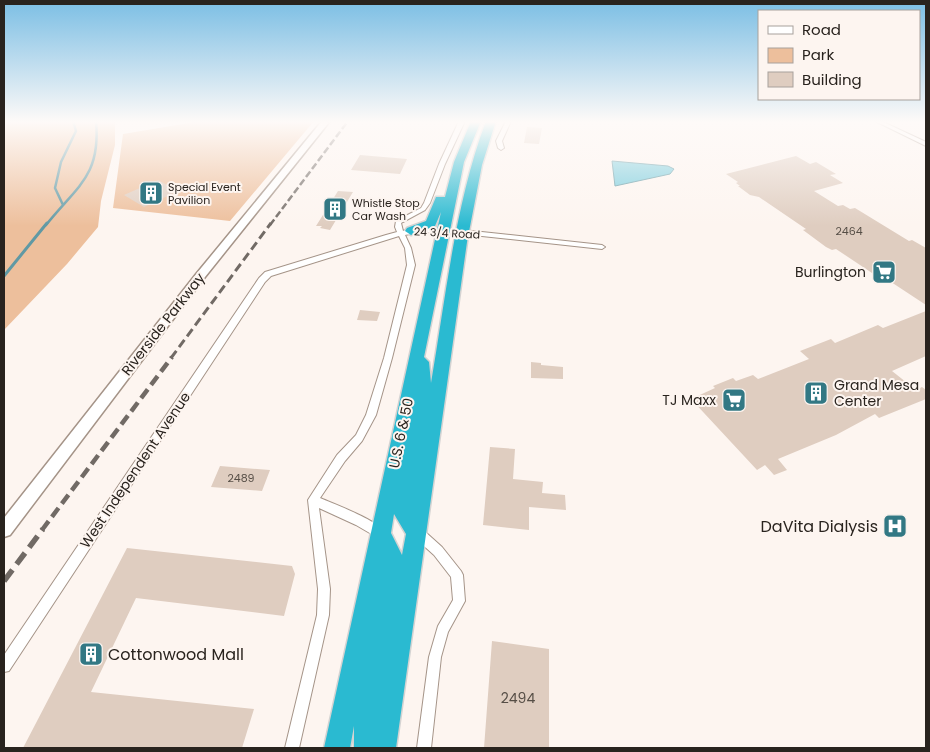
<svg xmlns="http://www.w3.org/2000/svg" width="930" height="752" viewBox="0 0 930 752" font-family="Poppins,sans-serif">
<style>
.green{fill:#edbf9c}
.water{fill:#7cd;stroke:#6099a4}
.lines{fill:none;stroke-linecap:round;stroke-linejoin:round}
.stream-far1{stroke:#6099a4;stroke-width:2.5}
.stream{stroke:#6099a4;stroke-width:3}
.building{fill:#dfcdc0}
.street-casing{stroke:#a59488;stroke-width:2}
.secondary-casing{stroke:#a59488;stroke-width:3}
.highway-casing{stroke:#d4d3d2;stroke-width:3}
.street{fill:#fff;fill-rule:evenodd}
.secondary{fill:#fff;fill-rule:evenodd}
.highway{fill:#2abad1;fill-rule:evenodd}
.rail-far3{stroke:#716a65;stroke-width:2.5;stroke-dasharray:7 3;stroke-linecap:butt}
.rail-far2{stroke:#716a65;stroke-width:3;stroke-dasharray:9 4.5;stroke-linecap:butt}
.rail-far1{stroke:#716a65;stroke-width:4.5;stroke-dasharray:11 5.5;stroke-linecap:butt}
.rail{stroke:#716a65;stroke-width:5.5;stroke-dasharray:14 7;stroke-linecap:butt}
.labels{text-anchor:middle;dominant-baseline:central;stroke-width:4;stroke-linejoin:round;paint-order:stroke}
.far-poi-label{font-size:11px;fill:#29231e;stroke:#fdf5f0;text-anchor:start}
.number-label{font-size:11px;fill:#564e46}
.far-street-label{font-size:11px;fill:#29231e;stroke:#fdf5f0}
.poi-label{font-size:14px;fill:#29231e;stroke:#fdf5f0;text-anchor:end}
.street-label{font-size:14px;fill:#29231e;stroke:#fdf5f0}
.near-number-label{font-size:14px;fill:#564e46}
.near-poi-label{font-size:16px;fill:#29231e;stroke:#fdf5f0;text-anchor:end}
</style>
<rect width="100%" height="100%" fill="#fdf5f0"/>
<path class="green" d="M4,121H115V145L101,201L98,227L67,264L4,330Z
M201,121H314L230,221L113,208L123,134Z"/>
<path class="water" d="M612,161L668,166L674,169L670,174L615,186Z"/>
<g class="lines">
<path class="stream-far1" d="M63,205L55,188L61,162L76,131L73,121
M46,225C77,186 101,176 96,121"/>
<path class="stream" d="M4,276L47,223"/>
</g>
<path class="building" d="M527,127L542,128L539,144L524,143Z
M360,155L407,159L400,174L351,170Z
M796,156L810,164L816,162L836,174L830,175L843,183L814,191L838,206L843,205L850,209L855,208L909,241L912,240L926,248V305L888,280L884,281L836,249L832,250L826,247L803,230L806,229L759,197L750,195L738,186H740L736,183L738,182L726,174Z
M158,180L178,191L144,207L124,195Z
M338,191L353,192L330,230L320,228L322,226H316Z
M360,310L380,312L377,321L357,320Z
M926,311V356L892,371L916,390L922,387L926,390V399L879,418L875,414L836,435L778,459L787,470L774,475L765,465L757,470L691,399L715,388L713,386L733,378L736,381L753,375L758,379L809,359L800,351L831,339L835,343L878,325L883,328Z
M531,362L541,363V365L563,367V379L531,378Z
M490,447L515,449L513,479L543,482L542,493L565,495L566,510L529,507V530L483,525Z
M220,466L270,470L262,491L211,487Z
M127,548L292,566L295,574L284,616L136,598L91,692L254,709L242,748H23Z
M492,641L549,649V748H484Z"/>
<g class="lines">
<g class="street-casing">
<path id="street" d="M459,121H465L445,164L430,203L425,210L401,223L403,231L419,228L463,230L602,245L605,247L602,249L463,234L419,232L405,235L411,248L415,265L392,358L376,415L362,441L345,461L320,498C334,504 380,521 386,534L384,538L380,539L356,525L319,508L330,589L329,615L299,748H285L317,615L318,589L308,500L337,455L356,435L366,415L384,358L407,265L405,248L399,236L271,276L265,282L9,671L4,672V655L259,278L265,272L386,235L397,232L395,227L396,221L421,208L424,203L439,164Z
M506,121H511L502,141L504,148L501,150L498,148L496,141Z
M875,121H881L926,142V146Z
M418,528L422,529L442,547L461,571L463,575L465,601L448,632L441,657L431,748H417L429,657L438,626L453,600L451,577L434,555L414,537L412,533L414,529Z"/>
</g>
<g class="secondary-casing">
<path id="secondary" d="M322,121H330L205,277L10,535L4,537V518L197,273Z"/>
</g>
<g class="highway-casing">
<path id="highway" d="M471,121H481L464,162L424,357L429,362L431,383C446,296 455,204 486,121H496L482,165L467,242L396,748H354V726L350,748H324L441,212L435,226L411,235L405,231L407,228L426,221L436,197H445L454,162ZM394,514L406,534L402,555L391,533Z"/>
</g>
<use href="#street" class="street"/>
<use href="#secondary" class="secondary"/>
<use href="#highway" class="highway"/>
<path class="rail-far3" d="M270,225L348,121"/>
<path class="rail-far2" d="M171,358L271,223"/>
<path class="rail-far1" d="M42,530L172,357"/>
<path class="rail" d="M4,581L43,529"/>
</g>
<linearGradient id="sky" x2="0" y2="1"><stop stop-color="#7bbee4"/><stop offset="0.54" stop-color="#fefaf8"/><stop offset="1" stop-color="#fefaf8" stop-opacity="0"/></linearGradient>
<rect width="930" height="226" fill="url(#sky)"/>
<defs>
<g id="building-square" transform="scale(1.25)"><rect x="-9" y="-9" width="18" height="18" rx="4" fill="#327884" stroke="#fdf5f0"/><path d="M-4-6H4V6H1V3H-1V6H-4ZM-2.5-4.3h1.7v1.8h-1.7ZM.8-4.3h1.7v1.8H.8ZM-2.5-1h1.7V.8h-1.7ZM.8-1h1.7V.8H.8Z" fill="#fff"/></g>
<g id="supermarket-square" transform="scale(1.25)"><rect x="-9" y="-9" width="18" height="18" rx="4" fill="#327884" stroke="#fdf5f0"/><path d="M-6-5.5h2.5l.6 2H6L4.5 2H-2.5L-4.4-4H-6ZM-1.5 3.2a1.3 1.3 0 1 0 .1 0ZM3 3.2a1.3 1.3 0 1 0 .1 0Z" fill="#fff"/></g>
<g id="hospital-square" transform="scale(1.25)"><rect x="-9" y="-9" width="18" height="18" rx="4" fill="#327884" stroke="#fdf5f0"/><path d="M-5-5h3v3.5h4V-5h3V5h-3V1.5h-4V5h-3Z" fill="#fff"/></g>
</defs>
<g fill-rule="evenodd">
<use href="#building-square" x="151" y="193"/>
<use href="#building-square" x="335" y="209"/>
<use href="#supermarket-square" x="884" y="272"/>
<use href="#building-square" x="816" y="393"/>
<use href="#supermarket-square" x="734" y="400"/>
<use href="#hospital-square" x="895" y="526"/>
<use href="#building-square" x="91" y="654"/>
</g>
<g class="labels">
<g class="far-poi-label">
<text x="168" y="187">Special Event<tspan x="168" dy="13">Pavilion</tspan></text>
<text x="352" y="203">Whistle Stop<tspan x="352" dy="13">Car Wash</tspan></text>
</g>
<g class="number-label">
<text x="849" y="231">2464</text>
<text x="241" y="478">2489</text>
</g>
<g class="far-street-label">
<text transform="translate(447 233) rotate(3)">24 3/4 Road</text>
</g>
<g class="poi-label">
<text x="866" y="272">Burlington</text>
<text x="834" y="385" text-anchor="start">Grand Mesa<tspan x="834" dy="16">Center</tspan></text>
<text x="716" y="400">TJ Maxx</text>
</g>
<g class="street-label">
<text transform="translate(163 324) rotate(-52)">Riverside Parkway</text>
<text transform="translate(401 433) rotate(-78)">U.S. 6 &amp; 50</text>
<text transform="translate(135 470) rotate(-56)">West Independent Avenue</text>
</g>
<g class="near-number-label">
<text x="518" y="698">2494</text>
</g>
<g class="near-poi-label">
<text x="878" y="526">DaVita Dialysis</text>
<text x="108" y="654" text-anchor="start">Cottonwood Mall</text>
</g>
</g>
<rect width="930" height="752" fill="none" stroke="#29231e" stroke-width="10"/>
<rect x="758" y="10" width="162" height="90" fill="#fdf5f0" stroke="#a8a19c"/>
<rect x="768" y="26" width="25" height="8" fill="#ffffff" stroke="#a8a19c"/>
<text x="802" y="35" font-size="15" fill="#29231e">Road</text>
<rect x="768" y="48" width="25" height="15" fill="#edbf9c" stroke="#a8a19c"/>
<text x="802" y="60" font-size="15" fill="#29231e">Park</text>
<rect x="768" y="72" width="25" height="15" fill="#dfcdc0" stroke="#a8a19c"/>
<text x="802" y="85" font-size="15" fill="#29231e">Building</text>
</svg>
